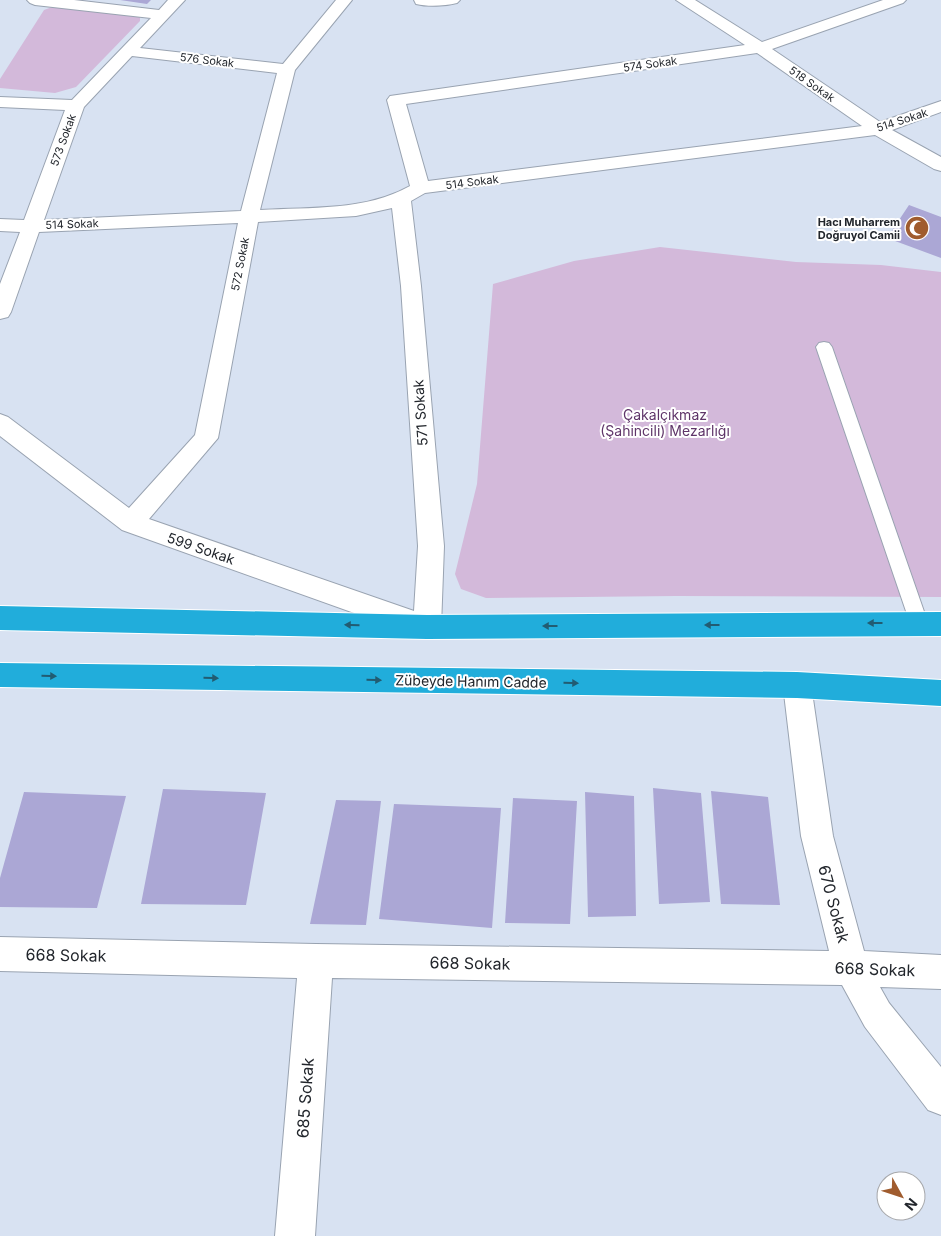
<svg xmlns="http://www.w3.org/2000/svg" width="941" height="1236" viewBox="0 0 941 1236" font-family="Inter,sans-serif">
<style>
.green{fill:#d3b9da}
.building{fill:#aba7d5}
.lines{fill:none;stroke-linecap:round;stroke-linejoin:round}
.lane-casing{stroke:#99a3b1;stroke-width:2}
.street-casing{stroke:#99a3b1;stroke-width:2}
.highway-casing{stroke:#fff;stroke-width:2}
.lane{fill:#fff;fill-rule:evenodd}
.street{fill:#fff;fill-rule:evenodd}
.highway{fill:#21addb;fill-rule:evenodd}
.oneway{fill:#225c72}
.labels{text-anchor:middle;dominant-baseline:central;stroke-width:4;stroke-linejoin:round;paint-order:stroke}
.far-street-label{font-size:11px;fill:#22262c;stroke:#fff}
.far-poi-label{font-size:11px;font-weight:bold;fill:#22262c;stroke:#fff;text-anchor:end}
.street-label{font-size:14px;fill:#22262c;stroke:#fff}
.park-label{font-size:14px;fill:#5f3569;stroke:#fff}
.near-street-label{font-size:16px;fill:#22262c;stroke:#fff}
</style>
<rect width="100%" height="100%" fill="#d8e2f2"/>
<path class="green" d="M52,7L140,16V21L76,87L55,93L0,88V79L44,10Z
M660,247L796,262L881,265L941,272V597L676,596L486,598L461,589L455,574L477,484L493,284L574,261Z"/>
<path class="building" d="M120,0H151L147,4Z
M909,205L941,217V258L887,238Z
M653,788L701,793L710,902L659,904Z
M163,789L266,793L246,905L141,904Z
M711,791L768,797L780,905L721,904Z
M24,792L126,796L97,908L0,907V878Z
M585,792L634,796L636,916L588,917Z
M513,798L577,801L570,924L505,923Z
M336,800L381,801L366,925L310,924Z
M394,804L501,808L492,928L379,919Z"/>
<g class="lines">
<g class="lane-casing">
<path id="lane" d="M824,342L829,343L832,347L928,623L926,629L919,631L912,629L910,623L816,347L819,343Z"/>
</g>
<g class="street-casing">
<path id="street" d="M27,0H74L159,10L168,0H185L140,48L283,64L336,0H352L295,70L260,210C310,207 366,211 410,186L387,100L390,96L745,45L676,0H695L762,42L883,0H906L903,3L772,49L880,122L941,101V112L892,130L941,157V171L934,169L875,135L425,193L411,201L421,286L444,546L441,627L437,635L427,639L122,530L0,436V414L8,417L129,508L195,435L238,223L39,232L11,312L8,317L0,319V284L20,232L0,231V219L24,220L65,110L0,107V97L72,100L151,18L35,5L30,3ZM757,53L862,126L428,181L406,104ZM132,56L277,73L241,211L44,220L84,107ZM392,208L401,286L418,546L414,611L149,519L218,438L258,222L356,216Z
M414,0H460L457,3C445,6 428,7 416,4Z
M797,672L807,676L811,685L833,836L864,951L941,955V989L880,987L889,1003L941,1067V1115L928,1110L865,1027L842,985L332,978L315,1236H275L297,978L0,971V937L316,944L829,951L801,836L783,685L787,676Z"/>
</g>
<g class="highway-casing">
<path id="highway" d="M0,606L427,615L941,612V636L427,639L0,630Z
M0,663L797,672L941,680V706L797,698L0,687Z"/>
</g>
<use href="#lane" class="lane"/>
<use href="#street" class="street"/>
<use href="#highway" class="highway"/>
</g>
<defs><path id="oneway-solid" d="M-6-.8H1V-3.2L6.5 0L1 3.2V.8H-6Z" transform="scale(1.25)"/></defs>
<g class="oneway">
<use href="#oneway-solid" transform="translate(875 623) rotate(180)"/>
<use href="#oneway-solid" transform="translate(352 625) rotate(-179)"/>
<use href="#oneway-solid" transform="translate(712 625) rotate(180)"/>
<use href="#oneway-solid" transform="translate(550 626) rotate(180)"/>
<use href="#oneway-solid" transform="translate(49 676) rotate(1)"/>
<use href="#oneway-solid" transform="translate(211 678) rotate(1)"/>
<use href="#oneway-solid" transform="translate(374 680) rotate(1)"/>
<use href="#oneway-solid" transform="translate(571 683) rotate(1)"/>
</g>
<defs>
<g id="mosque-disc" transform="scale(1.25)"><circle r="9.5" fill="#a05c2e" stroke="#fff"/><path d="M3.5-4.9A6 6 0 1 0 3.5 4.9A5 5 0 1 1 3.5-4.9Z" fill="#fff"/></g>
</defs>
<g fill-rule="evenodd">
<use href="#mosque-disc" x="917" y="228"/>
</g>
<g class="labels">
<g class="far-street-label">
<text transform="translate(207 60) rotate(7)">576 Sokak</text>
<text transform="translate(650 64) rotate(-8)">574 Sokak</text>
<text transform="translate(812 84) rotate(35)">518 Sokak</text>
<text transform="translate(902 120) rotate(-18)">514 Sokak</text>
<text transform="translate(63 140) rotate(-70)">573 Sokak</text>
<text transform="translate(472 182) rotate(-7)">514 Sokak</text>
<text transform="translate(72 224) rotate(-2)">514 Sokak</text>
<text transform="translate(240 264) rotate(-79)">572 Sokak</text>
</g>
<g class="far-poi-label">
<text x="900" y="222">Hacı Muharrem<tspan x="900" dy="13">Doğruyol Camii</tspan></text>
</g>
<g class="street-label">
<text transform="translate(420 413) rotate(-94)">571 Sokak</text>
<text transform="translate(201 548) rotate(19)">599 Sokak</text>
<text transform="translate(471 681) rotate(1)">Zübeyde Hanım Cadde</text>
</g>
<g class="park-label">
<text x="665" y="414">Çakalçıkmaz<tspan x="665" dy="16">(Şahincili) Mezarlığı</tspan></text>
</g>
<g class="near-street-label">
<text transform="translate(834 904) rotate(75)">670 Sokak</text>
<text transform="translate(66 955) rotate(1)">668 Sokak</text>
<text transform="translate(470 963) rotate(1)">668 Sokak</text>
<text transform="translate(875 969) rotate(2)">668 Sokak</text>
<text transform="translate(305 1098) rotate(-86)">685 Sokak</text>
</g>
</g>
<g transform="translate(901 1196) rotate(130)"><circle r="24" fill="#ffffff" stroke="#a7a8ab"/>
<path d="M0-4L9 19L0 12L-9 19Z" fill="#a05c2e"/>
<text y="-8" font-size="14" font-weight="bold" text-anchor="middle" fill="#22262c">N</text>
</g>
</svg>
